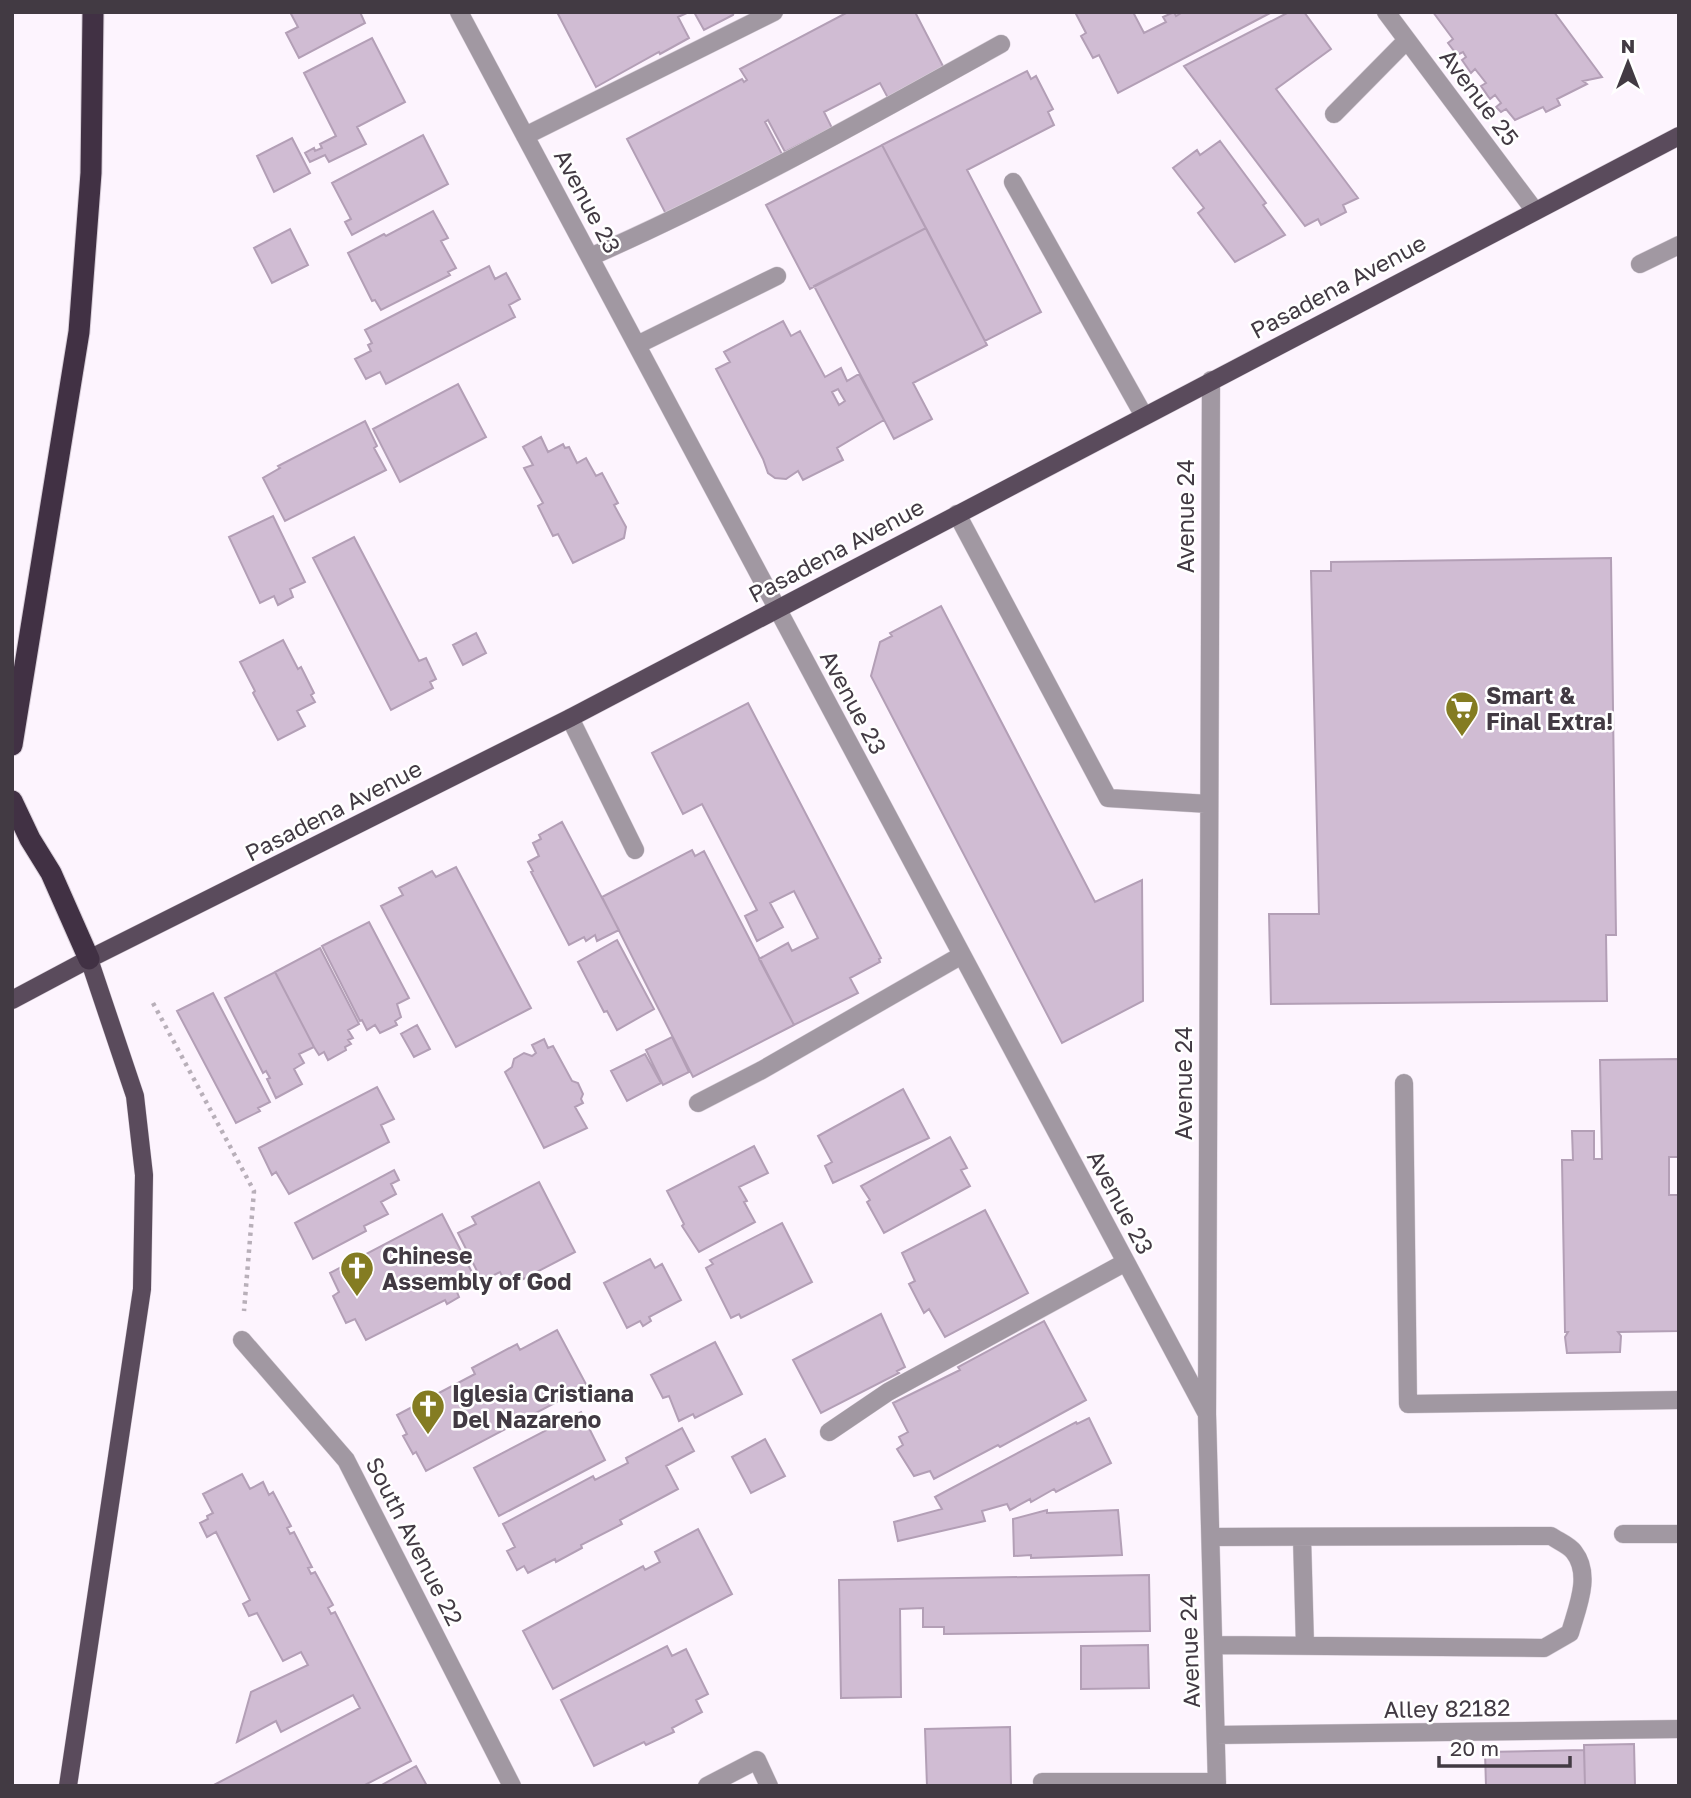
<svg xmlns="http://www.w3.org/2000/svg" width="1691" height="1798" viewBox="0 0 1691 1798" font-family="'Golos Text',sans-serif">
<style>
.building{fill:#d0bcd3;stroke:#b39fb6;stroke-width:2;fill-rule:evenodd}
.lines{fill:none;stroke-linecap:round;stroke-linejoin:round}
.minor-casing{stroke:#d8cfd9;stroke-width:19}
.major-casing{stroke:#d8cfd9;stroke-width:19}
.highway-casing{stroke:#d8cfd9;stroke-width:23}
.path{stroke:#b8afb9;stroke-width:4.5;stroke-dasharray:3.5 5;stroke-linecap:butt}
.minor{stroke:#a198a2;stroke-width:18}
.major{stroke:#5a4b5c;stroke-width:18}
.highway{stroke:#413144;stroke-width:21}
.labels{text-anchor:middle;dominant-baseline:central;stroke-width:5;stroke-linejoin:round;paint-order:stroke}
.street-label{font-size:23px;fill:#423a43;stroke:#fff}
.poi-label{font-size:23px;font-weight:bold;fill:#423a43;stroke:#fff;text-anchor:start}
</style>
<rect width="100%" height="100%" fill="#fdf4fe"/>
<path class="building" d="M290,12H360L365,23L299,58L286,33L298,27Z
M557,12H689L678,17L689,38L660,54L659,52L596,87Z
M694,12H734L733,15L704,30Z
M848,12H915L944,68L888,98L880,83L824,112L832,128L785,152L768,120L765,122L783,156L667,216L627,139L742,79L744,82L747,80L740,69Z
M1075,12H1133L1144,33L1166,22L1163,17L1174,12L1176,16L1183,12H1272L1118,93L1099,55L1093,58L1081,36L1086,33Z
M1289,12H1304L1331,49L1276,89L1358,198L1343,205L1346,212L1321,225L1318,219L1305,226L1184,66Z
M1433,12H1554L1602,77L1583,81L1587,84L1557,99L1560,105L1546,112L1543,107L1515,120L1506,109L1501,112L1496,107L1501,103L1495,95L1490,99L1481,86L1486,83L1475,69L1471,73L1462,60L1466,57L1463,52L1457,55L1448,43L1453,39Z
M372,38L405,102L357,127L366,144L329,162L325,155L310,162L305,153L314,148L315,151L322,148L320,144L336,136L304,73Z
M1027,71L1031,79L1036,76L1053,109L1048,112L1054,125L967,170L1041,312L985,341L882,145Z
M423,135L448,184L352,235L345,222L351,219L332,183Z
M292,138L310,173L274,192L257,156Z
M1220,141L1266,203L1263,205L1285,235L1235,262L1198,213L1204,208L1173,168L1197,150L1200,155Z
M882,145L926,228L810,289L766,205Z
M433,211L448,238L441,241L456,268L448,272L450,275L381,310L375,300L372,301L348,253L384,234L386,236Z
M926,228L987,345L913,383L932,419L894,439L814,286Z
M290,229L308,265L272,283L254,248Z
M489,266L495,279L506,273L520,299L509,305L515,317L386,384L380,372L366,379L355,359L371,351L368,345L372,343L365,330Z
M783,321L791,336L800,331L825,377L841,368L847,381L859,374L884,420L837,448L843,460L803,480L798,471L786,479L775,478L768,473L763,459L716,369L730,362L724,352ZM838,389L845,401L839,405L832,392Z
M458,384L486,437L400,482L373,429Z
M365,421L377,446L374,448L386,470L285,521L263,478L280,468L278,466Z
M541,437L548,452L563,444L565,448L569,447L577,463L586,458L596,476L602,473L618,503L614,505L626,527L624,538L573,563L558,534L553,536L538,506L543,503L524,468L533,465L523,447Z
M273,516L305,582L290,589L293,597L278,605L274,596L260,603L229,537Z
M354,537L419,661L426,658L436,679L430,682L433,688L391,710L313,558Z
M1611,558L1616,935H1606L1607,1001L1271,1004L1269,914H1319L1311,571H1331V562Z
M941,606L1095,902L1142,880L1143,1001L1062,1043L871,676L880,642L892,636L890,633Z
M476,633L486,653L463,665L453,645Z
M283,640L298,669L301,667L314,693L311,695L315,702L297,711L305,726L278,740L253,693L255,691L240,662Z
M748,703L881,958L879,959L880,962L850,978L858,993L794,1025L759,959L788,943L792,951L818,938L794,891L770,903L783,927L757,941L745,916L757,910L702,804L683,814L652,753Z
M562,822L619,930L597,941L595,935L586,941L584,937L569,945L531,872L533,871L528,862L539,856L533,843L541,839L539,835Z
M692,850L695,856L704,851L794,1025L693,1077L602,897Z
M456,867L531,1008L456,1047L381,906L403,895L399,888L432,871L436,877Z
M369,922L409,998L397,1004L401,1017L395,1021L397,1025L380,1033L375,1025L367,1030L362,1020L360,1021L322,946Z
M617,940L654,1009L617,1030L607,1011L604,1012L578,962Z
M320,948L359,1024L348,1030L353,1038L348,1040L351,1044L345,1047L346,1050L328,1060L324,1052L319,1055L314,1047L275,972Z
M275,972L314,1047L299,1054L304,1063L294,1069L302,1084L276,1098L267,1079L270,1078L266,1071L263,1073L225,998Z
M213,993L270,1102L258,1108L260,1111L236,1123L177,1011Z
M417,1025L430,1049L414,1057L401,1034Z
M672,1037L689,1072L663,1085L646,1050Z
M544,1039L548,1048L553,1046L572,1081L578,1083L583,1094L581,1099L583,1103L575,1107L587,1128L544,1148L505,1072L512,1067L514,1059L524,1053L532,1056L536,1053L532,1045Z
M645,1054L661,1083L627,1101L611,1071Z
M1679,1059V1157H1669V1195H1679V1331L1618,1332L1621,1336L1620,1352L1567,1353L1565,1337L1568,1332H1565L1562,1160H1573L1572,1131H1594V1159H1602L1600,1060Z
M377,1087L394,1119L381,1125L389,1142L289,1194L276,1172L272,1175L259,1148Z
M903,1089L929,1138L833,1183L825,1166L832,1162L818,1136Z
M950,1137L967,1168L961,1170L970,1186L884,1233L867,1202L870,1200L861,1186Z
M754,1146L768,1173L739,1187L747,1201L744,1202L755,1222L699,1252L682,1226L684,1224L667,1191Z
M394,1170L399,1180L391,1184L396,1194L381,1202L388,1214L364,1226L366,1231L313,1259L295,1223Z
M539,1182L575,1252L508,1287L500,1272L482,1281L458,1233L476,1224L472,1217Z
M985,1210L1028,1293L945,1337L929,1309L924,1313L909,1284L915,1281L902,1253Z
M442,1214L477,1282L457,1292L459,1297L447,1304L445,1300L366,1340L355,1319L346,1323L333,1296L339,1292L330,1273Z
M782,1223L812,1282L741,1318L739,1314L731,1318L706,1268L713,1264L710,1260Z
M650,1259L655,1268L662,1264L681,1300L649,1317L651,1321L643,1326L640,1321L627,1328L604,1283Z
M881,1314L905,1367L897,1371L899,1373L821,1413L793,1360Z
M1044,1321L1086,1400L1000,1447L998,1445L934,1479L930,1471L914,1476L897,1449L903,1445L899,1437L908,1432L893,1403L960,1370L958,1367Z
M557,1330L587,1386L426,1471L416,1452L413,1454L403,1436L407,1434L397,1415L475,1374L472,1368L517,1344L520,1350Z
M715,1342L742,1394L695,1418L693,1414L679,1421L669,1396L663,1398L651,1375Z
M581,1412L605,1460L499,1516L474,1468Z
M1089,1418L1111,1463L1056,1492L1054,1489L1031,1502L1030,1499L1010,1510L1007,1504L982,1511L985,1521L898,1541L894,1522L942,1509L935,1497L1076,1422L1077,1424Z
M682,1428L694,1451L666,1466L678,1489L620,1520L622,1524L581,1545L582,1548L556,1562L555,1559L528,1573L524,1566L517,1570L507,1551L515,1547L503,1524L593,1476L595,1480L628,1463L626,1458Z
M765,1439L785,1476L751,1493L732,1457Z
M242,1474L250,1489L263,1482L269,1495L273,1492L291,1526L287,1528L290,1534L294,1532L312,1567L308,1568L311,1574L315,1572L333,1605L328,1608L331,1614L335,1612L411,1761L363,1786H212L360,1708L353,1695L281,1732L276,1721L237,1742L251,1692L308,1665L301,1652L283,1661L257,1613L249,1616L243,1604L250,1600L216,1532L207,1537L200,1523L208,1519L207,1516L213,1513L203,1494Z
M1047,1510V1513L1118,1510L1122,1555L1031,1558V1555L1014,1556L1013,1519Z
M698,1529L732,1594L553,1689L523,1631L643,1566L645,1570L660,1562L655,1552Z
M1149,1575L1150,1631L944,1634V1627H923V1608L900,1609L901,1697L841,1698L839,1580Z
M1148,1645L1149,1688L1081,1689V1646Z
M667,1646L672,1656L686,1649L708,1694L696,1700L702,1712L672,1728L674,1732L646,1745L644,1742L594,1766L561,1700Z
M1010,1727L1011,1786H927L925,1729Z
M1634,1744L1635,1786H1585L1584,1745Z
M1584,1750L1585,1786H1486L1485,1752Z
M416,1766L427,1786H380Z"/>
<g class="lines">
<g class="minor-casing">
<path id="minor" d="M459,12L1207,1414
M1386,12L1535,211
M1334,114L1407,40
M525,136L774,12
M1013,182L1144,416
M590,257C731,195 866,119 1001,44
M1640,264L1679,245
M637,345L777,276
M1211,380L1207,1414L1217,1786
M957,514L1108,798L1209,804
M570,718L635,850
M1404,1083L1408,1404L1679,1400
M698,1103L762,1070L962,955
M242,1340L346,1460L512,1786
M829,1432L888,1392L1126,1262
M1623,1534H1679
M1211,1537L1551,1536C1558,1541 1569,1545 1574,1552C1592,1575 1577,1608 1570,1633L1544,1648L1214,1645
M1302,1537L1305,1646
M1216,1735L1679,1729
M1042,1782H1217
M707,1786L757,1760L769,1786"/>
</g>
<g class="major-casing">
<path id="major" d="M12,1000L89,959L570,718L1679,136
M68,1786L142,1289L144,1175L135,1096L89,959"/>
</g>
<g class="highway-casing">
<path id="highway" d="M12,745L79,332L91,173L93,12
M12,801L30,839L51,873L89,959"/>
</g>
<path class="path" d="M153,1003L254,1191L244,1311"/>
<use href="#minor" class="minor"/>
<use href="#major" class="major"/>
<use href="#highway" class="highway"/>
</g>
<defs>
<g id="supermarket-pin" transform="scale(1.75)"><path d="M0 17L-7.5 6A9.5 9.5 0 1 1 7.5 6Z" fill="#847c22" stroke="#fff"/><path d="M-6-5.5h2.5l.6 2H6L4.5 2H-2.5L-4.4-4H-6ZM-1.5 3.2a1.3 1.3 0 1 0 .1 0ZM3 3.2a1.3 1.3 0 1 0 .1 0Z" fill="#fff"/></g>
<g id="church-pin" transform="scale(1.75)"><path d="M0 17L-7.5 6A9.5 9.5 0 1 1 7.5 6Z" fill="#847c22" stroke="#fff"/><path d="M-1.2-6h2.4v3.5h3.3v2.4h-3.3V6h-2.4V-.1h-3.3v-2.4h3.3Z" fill="#fff"/></g>
</defs>
<g fill-rule="evenodd">
<use href="#supermarket-pin" x="1462" y="708"/>
<use href="#church-pin" x="357" y="1268"/>
<use href="#church-pin" x="428" y="1406"/>
</g>
<g class="labels">
<g class="street-label">
<text transform="translate(1480 97) rotate(53)">Avenue 25</text>
<text transform="translate(588 201) rotate(62)">Avenue 23</text>
<text transform="translate(1338 286) rotate(-28)">Pasadena Avenue</text>
<text transform="translate(1185 516) rotate(-90)">Avenue 24</text>
<text transform="translate(836 550) rotate(-28)">Pasadena Avenue</text>
<text transform="translate(854 702) rotate(62)">Avenue 23</text>
<text transform="translate(333 810) rotate(-27)">Pasadena Avenue</text>
<text transform="translate(1183 1083) rotate(-90)">Avenue 24</text>
<text transform="translate(1121 1202) rotate(62)">Avenue 23</text>
<text transform="translate(415 1541) rotate(63)">South Avenue 22</text>
<text transform="translate(1189 1651) rotate(-92)">Avenue 24</text>
<text transform="translate(1447 1708) rotate(-1)">Alley 82182</text>
</g>
<g class="poi-label">
<text x="1486" y="695">Smart &amp;<tspan x="1486" dy="26">Final Extra!</tspan></text>
<text x="382" y="1255">Chinese<tspan x="382" dy="26">Assembly of God</tspan></text>
<text x="452" y="1393">Iglesia Cristiana<tspan x="452" dy="26">Del Nazareno</tspan></text>
</g>
</g>
<rect width="1691" height="1798" fill="none" stroke="#423a43" stroke-width="28"/>
<g transform="translate(1628 63)" stroke="#ffffff" stroke-width="5" paint-order="stroke">
<path d="M0-5L12 26L0 18L-12 26Z" fill="#423a43"/>
<text y="-10" font-size="19" font-weight="bold" text-anchor="middle" fill="#423a43">N</text>
</g>
<path d="M1439 1756v10h131v-10" fill="none" stroke="#423a43" stroke-width="3.5"/>
<text x="1450" y="1756" font-size="21" fill="#423a43" stroke="#ffffff" stroke-width="5" paint-order="stroke">20 m</text>
</svg>
